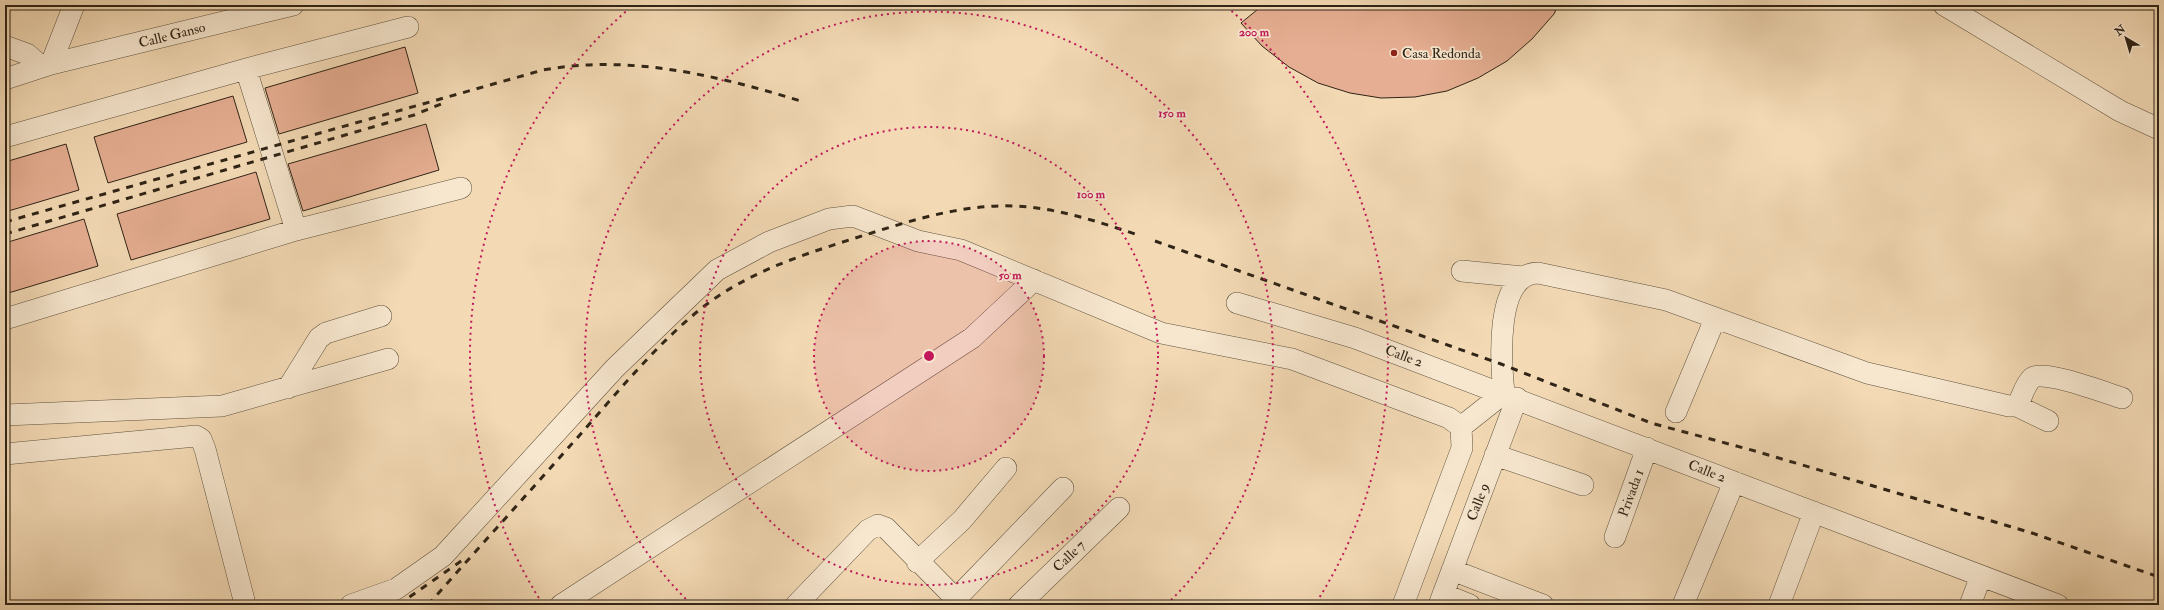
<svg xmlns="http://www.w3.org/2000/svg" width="2164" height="610" viewBox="0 0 2164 610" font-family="'IM FELL Double Pica',serif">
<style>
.building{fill:#e6ae92;stroke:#2f2416}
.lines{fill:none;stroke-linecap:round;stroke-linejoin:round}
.minor-casing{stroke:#60523e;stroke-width:22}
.minor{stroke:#f7e7cf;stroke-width:21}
.rail{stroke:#2f2416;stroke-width:3;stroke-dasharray:7 7;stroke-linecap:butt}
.ring{fill:none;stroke:#c2185b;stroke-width:2;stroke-dasharray:2 4}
.poi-dot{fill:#8f2418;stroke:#f7e7cf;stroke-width:1.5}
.labels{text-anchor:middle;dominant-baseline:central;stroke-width:3.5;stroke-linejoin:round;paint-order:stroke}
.street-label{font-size:14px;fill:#2f2416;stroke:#f7e7cf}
.poi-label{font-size:14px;fill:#2f2416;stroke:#f7e7cf;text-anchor:start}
.centre{fill:#c2185b;stroke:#f7e7cf;stroke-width:2}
.ring-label{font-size:12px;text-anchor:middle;font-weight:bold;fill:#c2185b;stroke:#f7e7cf;stroke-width:3.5;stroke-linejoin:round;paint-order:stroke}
</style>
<rect width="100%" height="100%" fill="#f3dab5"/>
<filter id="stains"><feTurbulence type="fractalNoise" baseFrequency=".005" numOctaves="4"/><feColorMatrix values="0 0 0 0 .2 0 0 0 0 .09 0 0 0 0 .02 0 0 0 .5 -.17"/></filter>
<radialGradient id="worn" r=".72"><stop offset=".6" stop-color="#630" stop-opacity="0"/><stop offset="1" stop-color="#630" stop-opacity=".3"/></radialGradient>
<path class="building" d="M1263,5H1558L1554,14L1532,39L1507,61L1478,78L1447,91L1415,97L1381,98L1350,93L1318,83L1289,67L1262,46L1241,23Z
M405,47L418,93L279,134L265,88Z
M233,96L247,142L108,183L94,137Z
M426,124L439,170L303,211L288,164Z
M66,144L79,190L5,212V162Z
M256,172L270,219L131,260L117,214Z
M84,219L98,266L5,294V243Z"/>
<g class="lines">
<g class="minor-casing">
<path id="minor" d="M1944,5L2120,111L2159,129
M5,46L27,54L42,67
M51,64L74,5
M246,69L296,230
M5,79L51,64L293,5
M5,137L246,69L408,27
M1462,271L1523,277
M1237,303L1355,338L2058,605
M5,319L296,230L461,188
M288,388L319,338L326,333L381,316
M1504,393C1501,364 1494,273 1538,273L1666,300L1867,373L2009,406H2017L2048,421
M2017,406C2022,397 2025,384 2032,378C2043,369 2106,393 2122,398
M1676,412L1715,319
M5,415L222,406L388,359
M1461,427L1504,393
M5,454L196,436L201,439L205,449L244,600
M1495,455L1583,485
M1615,537L1647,448
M917,562L962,520L1006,468
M1452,570L1543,605
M1443,594L1470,605
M351,605L396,589L443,556L615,368L717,270L769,242L829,219L853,216L918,241L961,250L1161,333L1292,359L1449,418L1461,427L1462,448L1403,605
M561,605L972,338L1034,280
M796,605L868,530L878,525L886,528L956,599
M950,605L1063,488
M1019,605L1119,508
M1439,605L1517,398
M1683,605L1734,482
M1779,605L1814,512
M1970,605L1981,576"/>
</g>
<use href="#minor" class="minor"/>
<path class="rail" d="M5,222L543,70C632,54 719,76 804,102
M5,234L414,115L446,102
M1155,241L1501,364L1651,423L1755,451L2032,533L2159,577
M398,605L464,559
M428,605C480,546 533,488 585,429C621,388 660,341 703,307C751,270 808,253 865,235C913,220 963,204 1014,206C1059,208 1099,222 1141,236"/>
</g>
<circle cx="929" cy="356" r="115" fill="#c2185b" fill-opacity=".12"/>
<g class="ring">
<circle cx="929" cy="356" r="115"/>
<circle cx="929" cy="356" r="229"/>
<path d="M690 603A344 344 0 1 1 1168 603"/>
<path d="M542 603A459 459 0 0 1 631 7M1227 7A459 459 0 0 1 1316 603"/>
</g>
<circle class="poi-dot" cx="1394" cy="53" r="4"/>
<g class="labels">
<g class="street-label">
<text transform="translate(172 35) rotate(-14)">Calle Ganso</text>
<text transform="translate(1404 356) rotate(20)">Calle 2</text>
<text transform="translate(1707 471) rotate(21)">Calle 2</text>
<text transform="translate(1631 493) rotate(-70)">Privada 1</text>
<text transform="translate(1478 502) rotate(-69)">Calle 9</text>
<text transform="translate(1069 556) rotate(-44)">Calle 7</text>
</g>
<g class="poi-label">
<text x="1402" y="53">Casa Redonda</text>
</g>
</g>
<circle cx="929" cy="356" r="6" class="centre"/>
<g class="ring-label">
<text x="1254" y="36">200 m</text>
<text x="1172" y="117">150 m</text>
<text x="1091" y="198">100 m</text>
<text x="1010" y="279">50 m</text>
</g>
<rect width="2164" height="610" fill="none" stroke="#f3dab5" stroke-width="20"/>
<rect x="6" y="6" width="2152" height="598" fill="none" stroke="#2f2416" stroke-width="2"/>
<rect x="10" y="10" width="2144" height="590" fill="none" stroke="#2f2416"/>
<g transform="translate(2126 38) rotate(322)" stroke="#f7e7cf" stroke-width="3" paint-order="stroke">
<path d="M0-3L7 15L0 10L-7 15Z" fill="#2f2416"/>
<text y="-6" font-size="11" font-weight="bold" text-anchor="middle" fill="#2f2416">N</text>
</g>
<rect width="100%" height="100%" filter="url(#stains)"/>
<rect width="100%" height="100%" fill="url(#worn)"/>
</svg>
